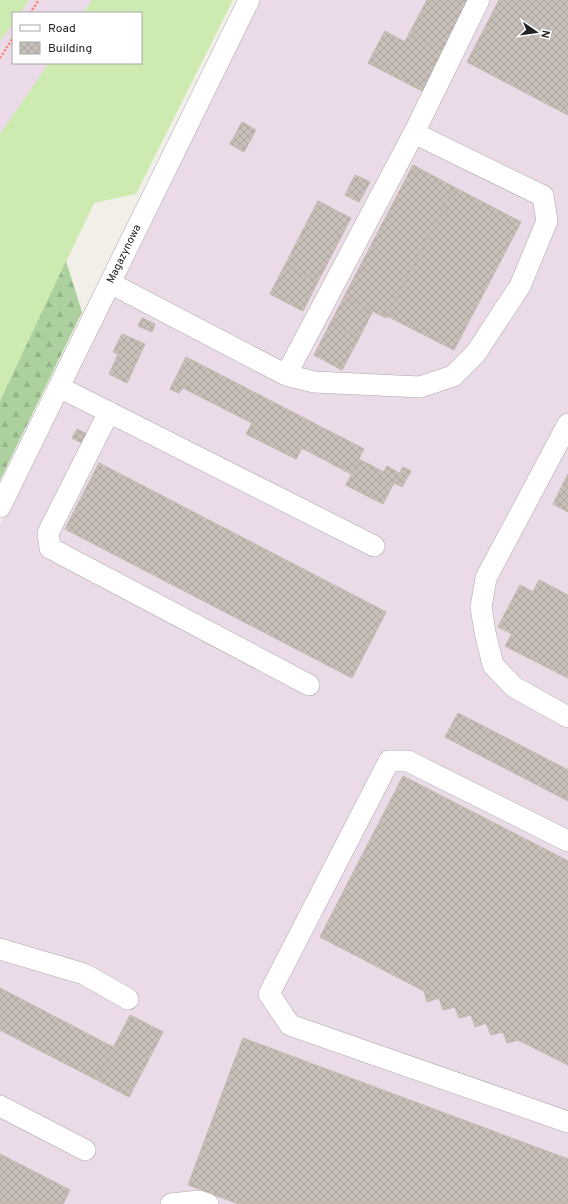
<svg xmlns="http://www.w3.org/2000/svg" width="568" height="1204" viewBox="0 0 568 1204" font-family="Overpass,sans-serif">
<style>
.industrial{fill:#ebdbe8}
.grass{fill:#cdebb0}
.forest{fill:url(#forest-firs)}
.building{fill:url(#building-cross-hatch);stroke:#c4b6ab}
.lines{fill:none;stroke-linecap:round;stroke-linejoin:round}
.minor-casing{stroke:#a9a9a9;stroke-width:22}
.path{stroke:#fa8072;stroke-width:2.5;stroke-dasharray:2 2;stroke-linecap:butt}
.minor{stroke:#fff;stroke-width:21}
.labels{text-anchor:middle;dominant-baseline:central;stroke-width:3;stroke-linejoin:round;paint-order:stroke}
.street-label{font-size:11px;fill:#222;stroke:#fff}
</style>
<defs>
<pattern id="forest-firs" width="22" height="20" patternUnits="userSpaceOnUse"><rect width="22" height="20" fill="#add19e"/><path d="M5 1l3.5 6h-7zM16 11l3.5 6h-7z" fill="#95b388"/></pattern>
<pattern id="building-cross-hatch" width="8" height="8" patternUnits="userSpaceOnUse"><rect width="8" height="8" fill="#c7bfb8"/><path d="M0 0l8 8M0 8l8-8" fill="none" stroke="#aba49e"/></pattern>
</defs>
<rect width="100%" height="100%" fill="#f2efe9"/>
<path class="industrial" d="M29,0H92L83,13H20Z
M257,0H568V1204H0V525Z
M13,23V63H49L0,134V41Z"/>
<path class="grass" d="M0,0H29L20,13H13V23L0,41Z
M92,0H233L136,194L94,203L0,401V134L49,63H141V13H83Z"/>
<path class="forest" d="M66,261L82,312L0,480V401Z"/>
<path class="building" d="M427,0H470L443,51L409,34Z
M499,0H568V115L467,62Z
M385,31L405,42L409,34L443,51L422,91L368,63Z
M242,122L256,130L244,152L230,144Z
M413,165L454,187L386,318L344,297Z
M355,175L370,182L359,202L345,195Z
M454,187L521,222L454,350L387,316Z
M318,201L351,218L318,281L285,265Z
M285,265L318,281L303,311L270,294Z
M344,297L373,311L359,338L331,322Z
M142,318L155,324L152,332L138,326Z
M331,322L359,338L342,370L314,355Z
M122,334L145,344L127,383L109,374L118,354L113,352Z
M186,357L364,449L351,474L302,448L296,459L246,434L252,423L183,388L179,393L170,389Z
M77,429L87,434L82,443L72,438Z
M359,459L384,472L371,498L346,485Z
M99,463L386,612L352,678L65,529Z
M387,466L399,473L383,504L371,498Z
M403,467L411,471L402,487L394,483Z
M568,474V512L553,504Z
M539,580L568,595V678L505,646L512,634L498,627L520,585L533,592Z
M458,713L568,770V801L445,737Z
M403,776L568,861V1065L518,1040L507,1043L503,1032L491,1035L486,1023L475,1027L471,1015L459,1018L455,1007L443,1010L439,998L427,1002L424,991L320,937Z
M0,988L113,1047L97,1080L0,1030Z
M130,1015L163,1032L129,1097L97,1080Z
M243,1038L568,1159V1204H239L188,1185Z
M0,1154L70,1190L63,1204H0Z"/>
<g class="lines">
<g class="minor-casing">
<path id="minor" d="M414,133L479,0
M110,283L286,375L314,382L420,387L453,376L476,353L520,286L547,221L543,196L414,133L286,375
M59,387L374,546
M109,412L48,533L50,548L309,685
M568,424L486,578L481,607L485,632L493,665L514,687L568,717
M0,507L249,0
M568,841L408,761H389L269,994L290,1025L568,1122
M0,949L84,974L128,999
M0,1106L85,1150
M171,1204L199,1201L208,1204"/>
</g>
<path class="path" d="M30,13L39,0
M0,58L13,38"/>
<use href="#minor" class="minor"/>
</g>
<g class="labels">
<g class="street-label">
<text transform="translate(124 254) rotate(-64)">Magazynowa</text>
</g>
</g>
<rect x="12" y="12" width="130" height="52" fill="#ffffff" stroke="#a7a7a7"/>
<rect x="20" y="25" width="20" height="6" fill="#ffffff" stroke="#a7a7a7"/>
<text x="48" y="32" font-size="12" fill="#222222">Road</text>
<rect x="20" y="42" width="20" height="12" fill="url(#building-cross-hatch)" stroke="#a7a7a7"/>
<text x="48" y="52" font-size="12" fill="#222222">Building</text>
<g transform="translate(536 32) rotate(103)" stroke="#ffffff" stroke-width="3" paint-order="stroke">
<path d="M0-3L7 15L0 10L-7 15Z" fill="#222222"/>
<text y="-6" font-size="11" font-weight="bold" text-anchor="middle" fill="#222222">N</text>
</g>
</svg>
